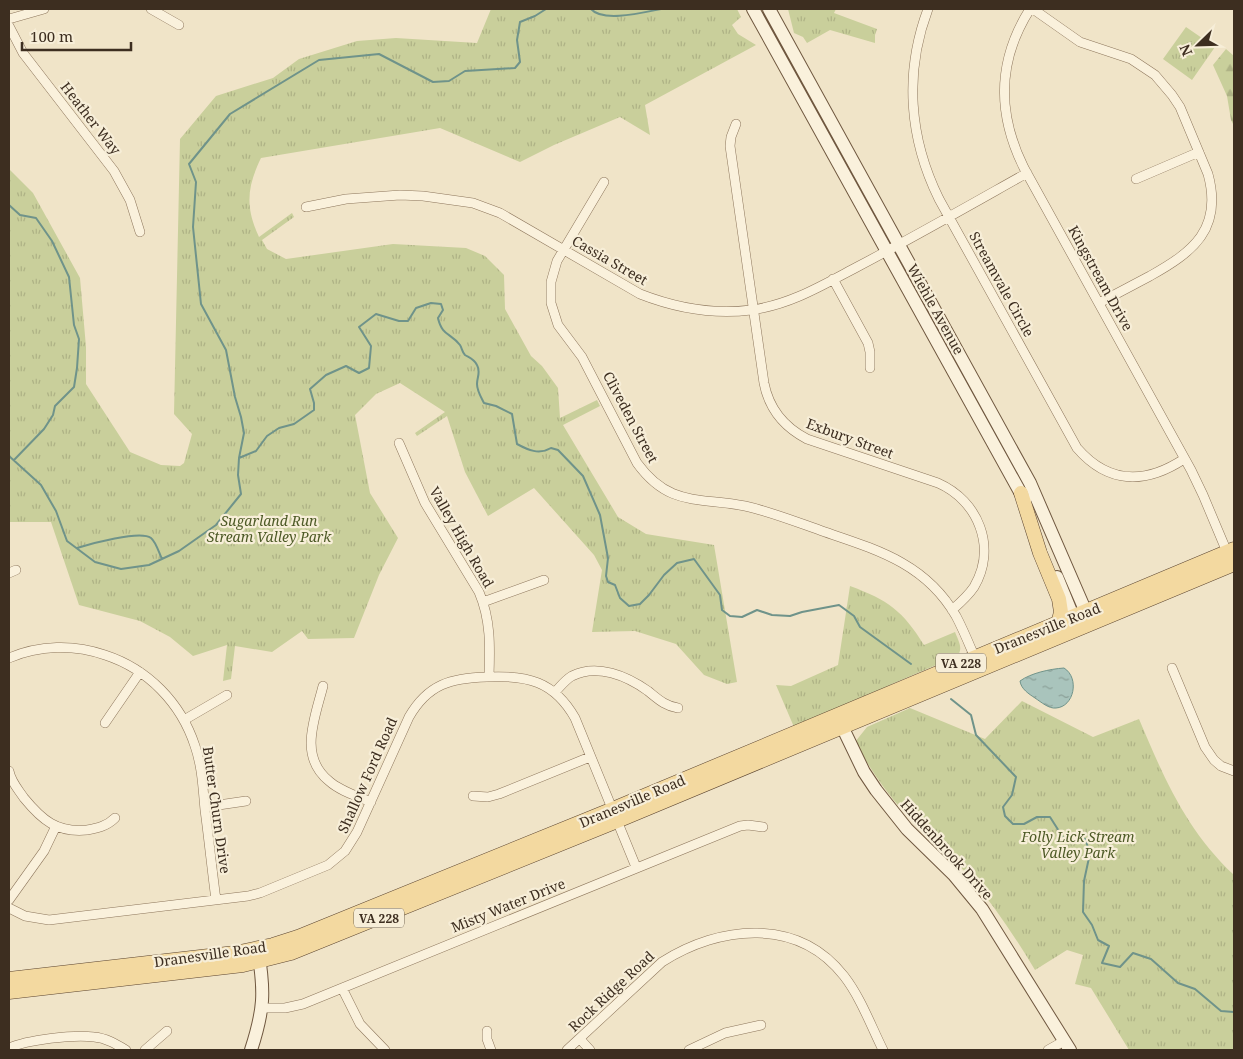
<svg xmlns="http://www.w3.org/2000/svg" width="1243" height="1059" viewBox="0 0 1243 1059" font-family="'Noto Serif',serif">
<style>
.forest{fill:url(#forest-firs)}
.park{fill:url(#park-tufts)}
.water{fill:url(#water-ripples);stroke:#6f938a}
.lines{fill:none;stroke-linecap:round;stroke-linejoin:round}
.stream{stroke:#6f938a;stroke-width:2}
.street-casing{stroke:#8d765c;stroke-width:10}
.secondary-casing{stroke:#6f573f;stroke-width:14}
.primary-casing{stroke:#5b4430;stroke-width:15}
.street{stroke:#faf1dc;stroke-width:9}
.secondary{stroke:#faf1dc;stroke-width:12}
.primary{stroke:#f3d9a0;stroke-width:14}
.labels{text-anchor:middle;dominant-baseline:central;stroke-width:4.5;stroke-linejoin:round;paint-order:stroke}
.shield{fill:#f7eed8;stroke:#756857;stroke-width:1}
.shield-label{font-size:12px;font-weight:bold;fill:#3d2e20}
.street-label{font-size:14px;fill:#3d2e20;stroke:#f7eed8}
.park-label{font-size:14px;font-style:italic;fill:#4d5a26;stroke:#f7eed8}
</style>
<defs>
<pattern id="forest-firs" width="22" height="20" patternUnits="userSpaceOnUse" patternTransform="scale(1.25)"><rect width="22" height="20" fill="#c9cf9b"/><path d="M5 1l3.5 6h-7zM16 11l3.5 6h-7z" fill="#aeb285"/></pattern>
<pattern id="park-tufts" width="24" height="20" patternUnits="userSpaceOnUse" patternTransform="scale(1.25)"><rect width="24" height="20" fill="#c9cf9b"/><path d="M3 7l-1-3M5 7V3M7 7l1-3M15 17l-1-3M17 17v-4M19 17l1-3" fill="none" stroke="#aeb285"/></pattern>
<pattern id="water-ripples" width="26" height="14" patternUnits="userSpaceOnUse" patternTransform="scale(1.25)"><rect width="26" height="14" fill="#a9c4bc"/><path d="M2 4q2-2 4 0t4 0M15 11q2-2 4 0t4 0" fill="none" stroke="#8ba098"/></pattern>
</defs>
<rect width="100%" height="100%" fill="#f0e4c8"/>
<path class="forest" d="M1226,49L1234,56V126L1231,120L1227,96L1213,65Z"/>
<path class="park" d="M491,9H737L741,17L732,25L738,34L756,45L645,105L650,135L620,117L554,145L520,162L440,128L261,158C247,187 245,207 259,237L292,213L294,217L262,240L267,249L286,259L393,244L466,248L485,256L504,275L505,309L531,356L542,366L558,388L560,418L597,400L600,406L563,425L618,517L646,534L714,545L737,682L727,684L704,675L676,644L635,631L592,632L602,570L594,555L534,488L488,516L465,472L447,416L417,436L415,433L445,412L400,383L376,394L355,415L370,493L398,538L379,575L354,638L308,639L302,631L272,652L235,646L231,679L223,681L227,645L193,656L170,637L140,621L79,605L51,522H9V169L33,193L80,278L86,347V384L130,452L161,465L180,466L184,463L192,434L174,414L180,139L216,96L273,78L299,59L357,41L396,38L477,43Z
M788,9H836L834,13L877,29L875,35V43L830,30L807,43L803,37L794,33Z
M1186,27L1215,47L1192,80L1163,59Z
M850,586C888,600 903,611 924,645L955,632C958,640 964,649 957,656L892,684L797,734L776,685L791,686L838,665Z
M1022,701L1093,737L1139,719C1164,778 1186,830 1234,875V1050H1129L1091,988L1075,984L1083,955L1067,950L1035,970C1015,937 994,905 969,876C948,853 924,834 903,811C884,790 869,767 855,742L867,727L910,708L985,739Z"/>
<path class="water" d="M1064,668C1080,678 1074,707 1056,708C1049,709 1041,702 1035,698C1029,694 1021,689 1020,681C1031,673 1050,669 1064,668Z"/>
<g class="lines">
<path class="stream" d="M591,9C603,23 645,12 661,9
M9,205L20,215L36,218L52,241L69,277L74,325L79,339L77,368L74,387L55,406L53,415L44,429L14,460
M9,456L41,485L56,511L67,541L95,562L121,569L149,565L179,551L216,525L241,494L238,475L239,458L244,433L241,417L235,397L226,350L201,304L193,227L196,182L189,164L230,114L319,60L379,54L433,82L449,81L465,71L515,68L520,62L517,40L520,22L535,16L546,9
M239,458L256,451L267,436L279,428L294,424L314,410V403L310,389L326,375L346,366L359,373L369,368L371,346L359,327L376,314L399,321H408L416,308L431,303L441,304L443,310L438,318C442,336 451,333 460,345C462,348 462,352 465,355C470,358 474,359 477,365C481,372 477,377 477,384C477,391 481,397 484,403L496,406L512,414L517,444C528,450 539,455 551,448L558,450L583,476L600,515L608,558L606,576L608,582L615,585L620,598L629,606L640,604L649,595L664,575L677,563L694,559L720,595L722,610L730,616L742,617L757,610L772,615L790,616L802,612L839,605L854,616L860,627L911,664
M77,548C90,544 140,530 151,538C156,542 159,553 162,559
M951,699L971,715L976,735L1016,777L1012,795L1003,807L1005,816L1013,824H1024L1037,817H1050L1064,839L1070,842L1077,837L1085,839L1090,853L1084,881L1083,912L1092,925L1098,940L1109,946L1102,963L1120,967L1133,953L1151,959L1178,983L1195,989L1221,1011L1234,1012"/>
<g class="street-casing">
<path id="street" d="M151,9L179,25
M928,9C904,73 909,138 939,199L1077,448C1109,485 1146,484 1184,459
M1030,9C997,61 997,114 1024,168L1191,470L1203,495L1227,552
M1033,9L1080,42L1131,59L1155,75L1172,95L1180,107L1208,174C1223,229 1193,252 1150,276C1133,285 1116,294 1099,303
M9,19L44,9
M9,26L23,53L114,171L130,200L140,232
M736,124L731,137L730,146L764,383C769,409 784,427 807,439L938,483C979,501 997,548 974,587C968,596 960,603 952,610
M1136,179L1199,152
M604,182L557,261L551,282V303L558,325L582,357L637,463C669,507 698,497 745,506C772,512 799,523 825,532C878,550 926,564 956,616C963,629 969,644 975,658
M306,207L346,199L400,195L423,196L473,203L500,213L640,294C676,308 712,315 751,310C790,305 823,285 857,267C914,237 970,205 1027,173
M833,279L868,343L870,352V368
M399,443L425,503L479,592C491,620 490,647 489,677
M9,573L16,570
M483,602L544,580
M9,658C39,645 74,644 105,655C148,669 181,703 195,746C202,766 203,788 205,810C209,840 212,870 216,900
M1172,668L1205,747L1214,760L1221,766L1234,771
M323,686C315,718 298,756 329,781C340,791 357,796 371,802
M555,692C560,687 565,680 572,676C597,663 627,676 648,691C658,699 665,706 678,708
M184,720L227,695
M105,723L140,672
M9,771C11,782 18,789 24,798C42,820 57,833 87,830C98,828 107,826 115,818
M473,796L488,797L499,794L590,757
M205,807L246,801
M9,900L44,851L56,826
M9,908L25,916L49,920L248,896L260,893L328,865L345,851L357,832L409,717C428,684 451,678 487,677C527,675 554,681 575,718L636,867
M342,988L360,1024L385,1050
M262,1008H285L303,1004L740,826L748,825L763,827
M487,1031V1039L491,1050
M580,1039L590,1050
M9,1048C27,1040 74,1034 94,1037C106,1038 116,1044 126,1050
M145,1050L167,1031
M567,1050L662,962C720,925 798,917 844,976C861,998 871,1026 883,1050
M689,1050L725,1033L761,1025
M1048,1050L1064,1041"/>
</g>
<g class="secondary-casing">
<path id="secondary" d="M753,9L1025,501
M769,9L1030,483L1089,619
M1057,577L1077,626
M838,718L864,772L876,790L907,829L954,875L982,909L1070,1050
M251,1050C264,1010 265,992 258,951"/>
</g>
<g class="primary-casing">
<path id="primary" d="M1021,493L1040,553L1059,599L1061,612L1058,624
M9,979L235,953L273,945L298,937L613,809L1234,549
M9,992L243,965L291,953L617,821L1234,564"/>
</g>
<use href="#street" class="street"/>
<use href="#secondary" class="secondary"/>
<use href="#primary" class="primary"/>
</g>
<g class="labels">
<g class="shield">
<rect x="936" y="653.5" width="50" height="19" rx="4"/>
<rect x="354" y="908.5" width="50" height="19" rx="4"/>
</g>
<g class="shield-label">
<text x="961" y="663">VA 228</text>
<text x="379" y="918">VA 228</text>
</g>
<g class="street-label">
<text transform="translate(91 118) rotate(52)">Heather Way</text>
<text transform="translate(610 260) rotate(30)">Cassia Street</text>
<text transform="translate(1101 278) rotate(61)">Kingstream Drive</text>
<text transform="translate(1002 284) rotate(61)">Streamvale Circle</text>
<text transform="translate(936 309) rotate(61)">Wiehle Avenue</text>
<text transform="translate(631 417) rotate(62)">Cliveden Street</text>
<text transform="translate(850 438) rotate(20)">Exbury Street</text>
<text transform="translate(462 537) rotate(60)">Valley High Road</text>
<text transform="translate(1047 628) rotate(-22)">Dranesville Road</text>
<text transform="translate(367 775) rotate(-66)">Shallow Ford Road</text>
<text transform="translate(632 801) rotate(-23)">Dranesville Road</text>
<text transform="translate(217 810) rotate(82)">Butter Churn Drive</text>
<text transform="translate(947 849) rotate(48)">Hiddenbrook Drive</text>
<text transform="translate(508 905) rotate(-22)">Misty Water Drive</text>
<text transform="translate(210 954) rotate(-8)">Dranesville Road</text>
<text transform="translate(611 991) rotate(-43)">Rock Ridge Road</text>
</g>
<g class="park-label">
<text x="269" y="520">Sugarland Run<tspan x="269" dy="16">Stream Valley Park</tspan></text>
<text x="1078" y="836">Folly Lick Stream<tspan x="1078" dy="16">Valley Park</tspan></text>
</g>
</g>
<rect width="1243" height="1059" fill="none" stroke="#3d2e20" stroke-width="20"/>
<g transform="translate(1198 45) rotate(247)" stroke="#f7eed8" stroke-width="4" paint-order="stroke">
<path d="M0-4L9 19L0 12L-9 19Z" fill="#3d2e20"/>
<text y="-8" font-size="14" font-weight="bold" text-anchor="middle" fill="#3d2e20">N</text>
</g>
<path d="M22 42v8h109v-8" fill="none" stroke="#3d2e20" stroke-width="2.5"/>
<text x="30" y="42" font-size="15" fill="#3d2e20" stroke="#f7eed8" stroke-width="4" paint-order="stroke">100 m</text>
</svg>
